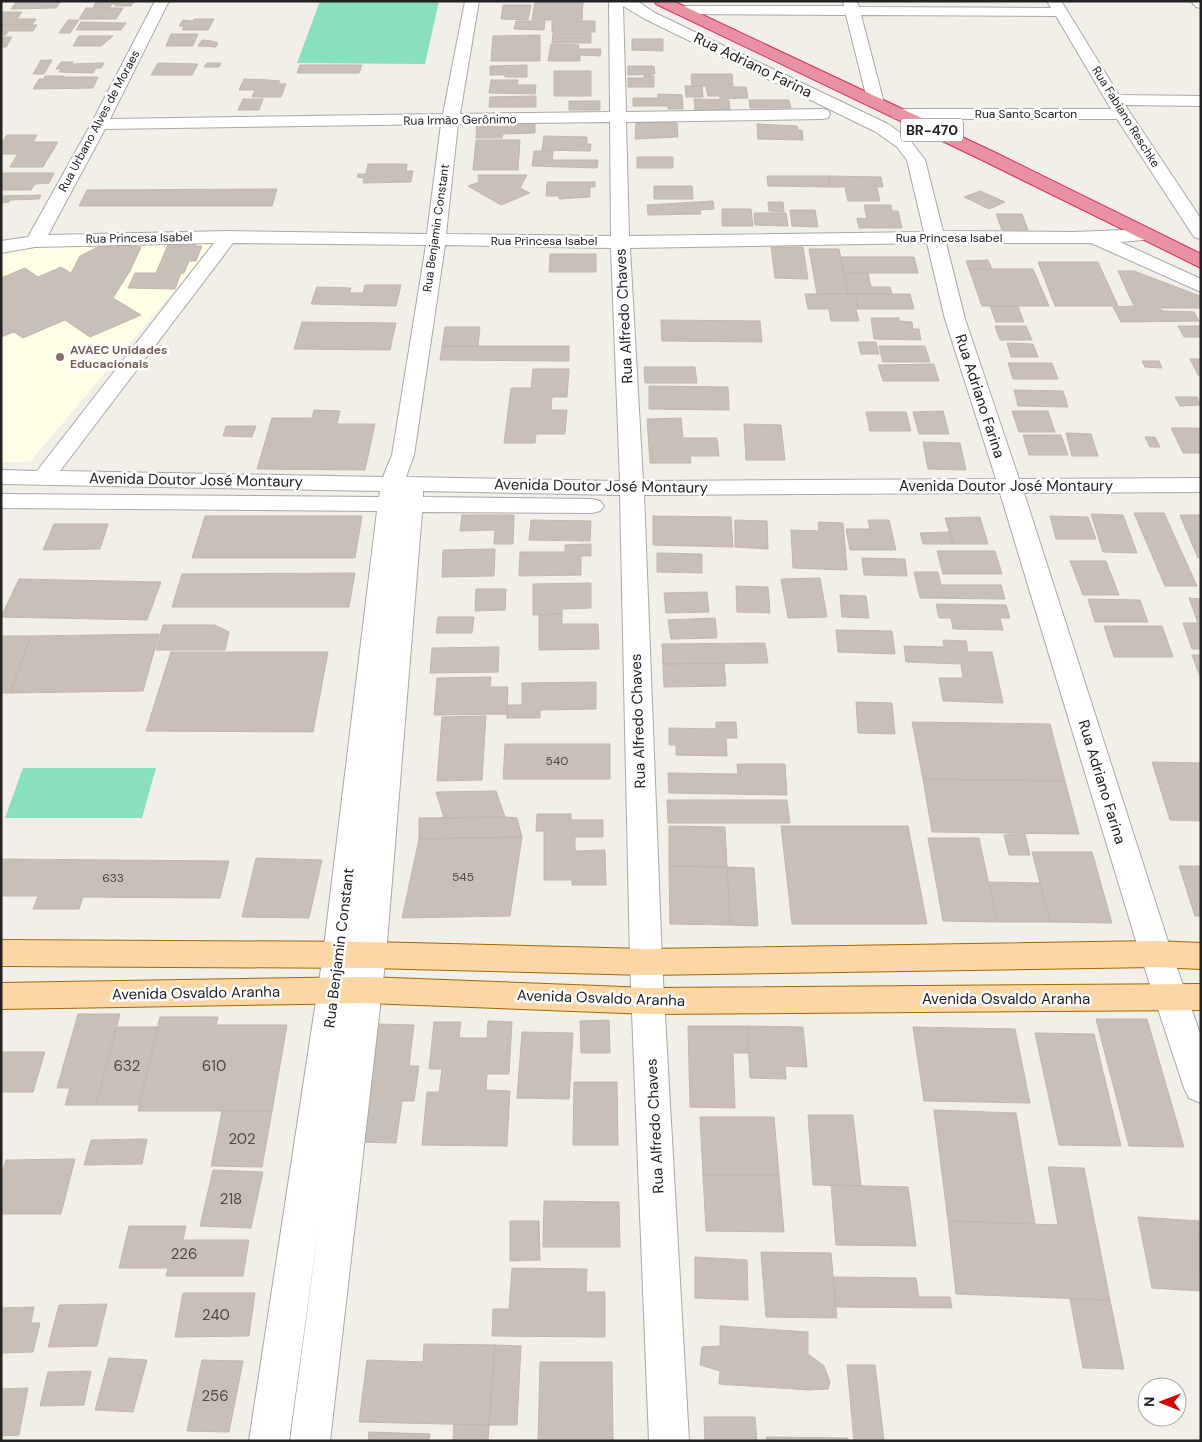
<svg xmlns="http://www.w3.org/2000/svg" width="1202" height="1442" viewBox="0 0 1202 1442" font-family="'DM Sans',sans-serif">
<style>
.education{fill:#ffffe5}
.pitch{fill:#88e0be}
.building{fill:#c7bfb8;stroke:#c4b6ab}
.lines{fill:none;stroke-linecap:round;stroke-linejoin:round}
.minor-casing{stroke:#a9a9a9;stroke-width:2}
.major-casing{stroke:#a06b00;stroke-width:2}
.highway-casing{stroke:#dc2a67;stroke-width:2}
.minor{fill:#fff;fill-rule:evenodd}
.major{fill:#fcd6a4;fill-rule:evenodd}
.highway{fill:#e892a2;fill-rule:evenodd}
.education-dot{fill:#8d6e63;stroke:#fff;stroke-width:2}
.labels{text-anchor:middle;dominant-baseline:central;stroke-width:5;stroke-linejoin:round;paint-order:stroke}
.far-street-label{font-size:12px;fill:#222;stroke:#fff}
.far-education-label{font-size:12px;font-weight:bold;fill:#785e54;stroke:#fff;text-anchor:start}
.number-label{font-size:12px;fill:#4b4948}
.shield{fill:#fff;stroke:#646464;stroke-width:1}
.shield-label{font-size:14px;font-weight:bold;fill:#222}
.street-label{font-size:15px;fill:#222;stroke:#fff}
.near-number-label{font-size:15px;fill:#4b4948}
</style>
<rect width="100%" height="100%" fill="#f2efe9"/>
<path class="education" d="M216,241L30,462H1V253L38,246Z"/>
<path class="pitch" d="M320,1H439L425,64L297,63Z
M23,768H156L142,818H5Z"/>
<path class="building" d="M17,1H61L56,8L11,9Z
M97,1H138L134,2L131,6H115L116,4H112L110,8L93,7Z
M535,1H583L582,20H532Z
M503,5H531L528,20L501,19Z
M86,8H123L116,19H79Z
M1,12H22L13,25H1Z
M18,19H36L32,25H13Z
M194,19H214L208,30H182L184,26H179L183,20L193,21Z
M68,20H79L70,33H59Z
M516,21H545L544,30L514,29Z
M552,21H595V32H552Z
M81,22L126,23L121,30H76Z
M1,25H37L33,31H8L6,35H1Z
M553,33H591V43H552Z
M171,34H198L193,46H166Z
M540,35V61H491L493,36Z
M79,36H113L101,46H73Z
M1,37H12L6,47H1Z
M632,39H663V51L632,50Z
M202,40L212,41L218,43L216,47L198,46Z
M551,44L579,45L578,49H601L600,56L580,55V61H548Z
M41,60H52L44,74H33Z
M61,62H73L72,64L104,63L101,68H96L93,73L59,72L61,69H56Z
M158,63L198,64L192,75H151Z
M207,63H221L219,67H204Z
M300,65H362L359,73H297Z
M527,65V77H505V75H490V66Z
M628,66H654L655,74L628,75Z
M554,71H591V96H554Z
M691,74H732L733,86H692Z
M644,75L654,76V87H628V78H644Z
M45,76H64L63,77H98L93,88L33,89L39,79H44Z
M244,79L268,80L280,81L278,84H286L281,97H252L255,90H239Z
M491,80H518L517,85H536L535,94L489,93Z
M685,86H702L703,97H686Z
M706,87H746L748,98L720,99V96H708Z
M658,94L682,95L683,109H668V106H633V98H658Z
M536,96V107H489L490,97Z
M243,99H263L259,110H238Z
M694,99L729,100L730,110H695Z
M749,100H789L791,108H750Z
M569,101H600V110H569Z
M535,121V133L503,134L502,138H476L477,122Z
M636,122L677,123L678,137L635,139Z
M757,124L797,126L798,130H802L803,140L758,139Z
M7,135H37L33,142H58L51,154H1V144Z
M544,136L587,137V144H591L590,151L542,150Z
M476,140H520L518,170H473Z
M534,151H553L552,160H598L597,168L532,166Z
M17,155H50L43,167H10Z
M637,157H673V168H637Z
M368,164H407L406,171H413L411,182L363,183L364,178L357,177L358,174H366Z
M1,173H54L49,183L35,184L31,190H1Z
M478,175H527L520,188L530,193L501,205L468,186L479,182Z
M767,176H829L830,187L768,186Z
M829,176L881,177L883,187H830Z
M547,182H595V187H590V197L559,199V196H546Z
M654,186H692L693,199H654Z
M845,188H877L880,201H848Z
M277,189L272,206H79L87,190Z
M980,191L1005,202L989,209L964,197Z
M41,195L39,199L10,200L9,202L1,203V196Z
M713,201L714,209L700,210L701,214L648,215L647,205Z
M768,202H783L784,212L769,211Z
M864,205H891L892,211H898L902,228H859L857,218L867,219Z
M722,209H751L753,226H722Z
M790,210H815L818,227L792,226Z
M754,213H786L788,226L755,225Z
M996,214H1022L1028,230H1002Z
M169,242H197L195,246H202L196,261H189L184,273H181L175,289L128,288L135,273H156Z
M104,244L141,247L130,271L113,298L141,315L90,337L65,320L23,338L14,332L1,337V278L25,268L38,277L61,267L71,273L80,256Z
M771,247H803L808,279L775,278Z
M809,249H839L848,294H817Z
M550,254H596V272H549Z
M840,257H914L918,273H844Z
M988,260L992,269H969L966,261Z
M1038,262H1098L1118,306H1055Z
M969,269H1033L1049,306H982Z
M1118,271H1134L1200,296L1201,308H1158L1163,311L1194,312L1199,321L1121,322L1113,307L1134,306Z
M844,273H868L871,287H890L892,294H848Z
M365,285H401L396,306L311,304L317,287L351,288L349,293H363Z
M805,294H855L858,309H808Z
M855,294H910L914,309H858Z
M990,306H1018L1024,322H996Z
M829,310H856L859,321H831Z
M871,318H899V321L912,322L913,329H919L921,340L874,339Z
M661,320L760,321L762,342L662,341Z
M302,322L396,323L390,350L294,349Z
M995,326H1026L1032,340H1000Z
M1178,326H1201V337H1184Z
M445,327H480L478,346H442Z
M858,342H876L879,354H861Z
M1007,343L1033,344L1038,357H1011Z
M442,346H569V361L440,360Z
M879,346H925L930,362H883Z
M1190,359H1201V375H1198Z
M1142,361H1159L1162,368L1145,367Z
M1008,363H1052L1058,379H1013Z
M934,364L939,381H883L878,365Z
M644,367H695L697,383H645Z
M533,369H569L567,397H552L551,410H567L565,434H536L535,443H504L511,388H531Z
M649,386L728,387L729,410L649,409Z
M1014,390L1063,391L1068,407L1018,406Z
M1175,397H1197L1201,405L1180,406Z
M314,410L340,411L337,424H375L365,470L257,469L272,418H312Z
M943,411L949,434H919L913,412Z
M1012,411H1048L1055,432H1019Z
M866,412H906L911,431H870Z
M681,418L683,438H717L719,456H690L691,463H650L647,419Z
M744,424L781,425L785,460H746Z
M226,426H256L252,437L223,436Z
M1171,428H1199L1201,432V453H1183Z
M1066,433L1091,434L1098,456H1072Z
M1023,435H1061L1068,455H1029Z
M1145,437H1155L1160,447H1150Z
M923,442L960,443L966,470L928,469Z
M1134,513H1164L1197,586H1165Z
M1091,514L1123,515L1137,553L1103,552Z
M462,515H514L513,544H494L495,530L460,531Z
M1180,515H1201V558H1198Z
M205,516H362L355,558H192Z
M653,516L731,517L733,547L653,545Z
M1050,516L1088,517L1096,539H1056Z
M980,517L988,544H953L945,518Z
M531,520L591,521L590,541L529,540Z
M735,520L767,521L768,549L735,547Z
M868,520H889L896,550H850L846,529H870Z
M818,522L843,523L847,570L793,568L791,530L819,531Z
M54,524H108L100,549L43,550Z
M950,532L953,544H923L920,533Z
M591,544V556H581V575L519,576L520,552H565V545Z
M495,549L494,576L442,577L443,550Z
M937,551H995L1002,574H943Z
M657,553L702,554V573L657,572Z
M862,558L905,559L907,576L864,575Z
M1070,561H1106L1119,595H1083Z
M914,572H938L941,585H1001L1005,599L920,598Z
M355,573L349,607H172L182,574Z
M820,578L827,617L788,618L781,579Z
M19,579L161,582L147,620L1,617Z
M591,583V608L562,609V614L533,615V584Z
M736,586L768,587L770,613L737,612Z
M476,589H506L505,610L475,611Z
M707,592L709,612L666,613L664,593Z
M840,595L866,596L869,618L842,617Z
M1189,598L1201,599V623H1198Z
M1088,599L1140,600L1148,622H1095Z
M936,604L1006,605L1010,618H1000L1003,630L953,629L951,618H939Z
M562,614V624H598L599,649L539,650V615Z
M438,617H474L472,633H436Z
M715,618L717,638L671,639L668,620Z
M1183,623H1201V649H1192Z
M163,625H215L229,632L225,650H156Z
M1104,626H1162L1173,657H1114Z
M836,630L892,631L895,654L838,652Z
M159,634L143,691L10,693L31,636Z
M1,636H31L10,693H1Z
M943,640L966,641L968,652H992L1003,703L943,701L939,678H963L961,664L906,662L904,646L944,647Z
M765,643L768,663L663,664L662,644Z
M499,647L498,672L430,673L432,648Z
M171,652H328L313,732L146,731Z
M1192,655H1201V679Z
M724,663L726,686L664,687L663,664Z
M491,677L490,687H508L507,714L434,715L437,678Z
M596,682V709L540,710V718H507V705H522V683Z
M856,702L892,703L895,734L858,733Z
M486,716L482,780L437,781L442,717Z
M716,722H736L737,738H726L727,756L676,755V745H669V728L716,729Z
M912,722L1050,724L1065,781L923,779Z
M505,744H610V779H503Z
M1152,762L1201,763V821L1170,820Z
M737,764H785L787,795L669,793L668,773L738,774Z
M923,779L1065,781L1079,834L932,832Z
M496,791L505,817L444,818L436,792Z
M667,800H787L790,823H668Z
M537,814H571V820H603V837H575V851L605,850L606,885H572V880H544V831H536Z
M505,817L517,818L522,837L419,839V818Z
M669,826L725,827L727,867L669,866Z
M781,826H908L927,924H792Z
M1025,834L1030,855H1009L1004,835Z
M522,837L510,916L402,918L419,839Z
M928,838H979L997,922L943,921Z
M1032,852H1092L1112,923L1050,922Z
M256,858L322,860L309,918L242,917Z
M1,859L229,861L220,898L83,897L79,909H33L38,896H1Z
M669,866L727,867L730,925L670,924Z
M1179,866H1201V916H1195Z
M727,867L754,868L758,926L730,925Z
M989,882L1040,883L1050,922H997Z
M78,1014H120L96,1105H65L70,1088H57Z
M160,1017H218L216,1025H287L272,1111H138Z
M1096,1019H1147L1184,1147L1129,1146Z
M609,1020L610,1053H581L580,1021Z
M488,1021L512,1022L509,1074H487L486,1090L510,1091L507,1146L422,1145L427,1092H439L442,1069H429L434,1022H461L459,1038H487Z
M376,1024L414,1025L409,1066H419L414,1101H402L396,1143L358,1142Z
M688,1026H747L749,1053H733L735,1108L690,1107Z
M747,1026L803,1027L807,1067L785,1066L786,1079L750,1078Z
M117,1027H158L139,1105H96Z
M913,1027L1015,1029L1030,1103L924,1101Z
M522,1032L573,1033L569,1099L517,1098Z
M1035,1033L1094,1034L1121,1146L1059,1145Z
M1,1052H45L33,1092H1Z
M574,1082H617L618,1145H573Z
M934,1110L1016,1113L1035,1224L948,1221Z
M222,1111H272L262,1167L211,1166Z
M808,1115H853L861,1186L813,1185Z
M700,1117H774L779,1175H703Z
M147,1139L142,1164L84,1165L91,1140Z
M75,1159L61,1214H1V1176L6,1160Z
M1048,1167L1084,1168L1110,1300L956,1294L948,1221L1058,1225Z
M213,1170L263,1172L251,1228L200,1226Z
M703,1175H779L784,1232L706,1231Z
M831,1185L908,1187L916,1246L836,1245Z
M544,1201L619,1202L620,1247H543Z
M1138,1217L1199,1221L1201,1291L1152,1288Z
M510,1221H539L540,1260L510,1261Z
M129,1226H186L183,1240H249L243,1276H166L168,1268H119Z
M761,1252L831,1253L837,1318L766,1317Z
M695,1257L747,1260L748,1300L695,1298Z
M512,1268L587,1269L586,1292H605V1337L492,1336L493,1309H509Z
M833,1277L916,1278L919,1297H950L952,1308L836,1307Z
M183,1293H255L249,1336L175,1337Z
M1070,1299L1110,1300L1124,1369L1083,1368Z
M107,1304L97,1346L48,1347L59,1305Z
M34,1307L31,1323H40L33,1352L1,1353V1308Z
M720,1326L808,1332V1354L824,1366L830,1382L828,1389L809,1390L719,1384L720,1371L700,1365L702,1347L720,1346Z
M424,1344L495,1345L489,1425L359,1422L367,1360L423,1362Z
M495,1345L521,1346L517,1425H489Z
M109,1358L147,1360L133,1412L95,1410Z
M202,1360L243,1361L229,1432L187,1431Z
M540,1362H612L613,1441H538Z
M847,1365H875L884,1441H854Z
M91,1371L84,1405L40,1406L48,1372Z
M28,1388L19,1435L1,1436V1389Z
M704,1417H755L757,1441H705Z
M454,1424L489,1425L488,1441H453Z
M369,1432L430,1434L429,1441H368Z
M766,1437L848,1438V1441H767Z"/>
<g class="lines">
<g class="minor-casing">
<path id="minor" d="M155,1H169L110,119L443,114L465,1H479L460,114L610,112L609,1H637L655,13L888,124L909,139L925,160L943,231L1074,232L1148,229L1155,231L1157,235L1155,239L1120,242L1201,279V292L1091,243H946L965,319L1019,479L1201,478V492L1024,493L1172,954L1201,1036V1103L1189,1098L1184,1088L1140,954L1000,493L644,495L662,962L689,1441H649L630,962L620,495L423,491V497L592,499L600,501L604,506L600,511L592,513L422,512L386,955L330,1441H290L319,1223L289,1441H249L323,955L377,511L1,508V494L379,497L380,491L1,484V470L37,471L214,243L35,247L1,253V241L28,237L91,124ZM623,6L645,19L876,132L897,147L907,160L924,232L629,236L626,122L822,119L828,118L830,114L828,110L822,109L626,112ZM610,122L611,236L446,234L458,124ZM441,124L427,234L228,231L48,235L105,129ZM233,243L426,245L392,455L383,477L60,471ZM927,243L945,319L996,479L643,481L630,248ZM445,245L611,248L620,481L406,477L414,455Z
M843,1H857L859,7L1051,8L1047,1H1061L1119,95L1201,96V106L1125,105L1201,219V239L1194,237L1117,119H899L893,118L891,114L893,110L899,109H1111L1056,16L861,15L884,103L882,106H870L868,103L846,15L679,14L674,13L672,10L674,7L679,6H844Z
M1191,1H1201V8L1196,7Z"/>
</g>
<g class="major-casing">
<path id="major" d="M1,940L370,942L646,949L1156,941L1201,943V969L1156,967L646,975L370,968L1,966Z
M366,977L650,988L1201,984V1010L650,1014L366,1003L1,1009V983Z"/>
</g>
<g class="highway-casing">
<path id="highway" d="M654,1H673L996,153L1201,254V268L984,161L656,4Z"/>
</g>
<use href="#minor" class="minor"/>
<use href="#major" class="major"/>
<use href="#highway" class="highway"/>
</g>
<circle class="education-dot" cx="60" cy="357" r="5"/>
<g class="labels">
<g class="far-street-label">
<text x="1026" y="114">Rua Santo Scarton</text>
<text transform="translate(1126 117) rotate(58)">Rua Fabiano Reschke</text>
<text transform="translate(460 120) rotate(-1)">Rua Irmão Gerônimo</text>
<text transform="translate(99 121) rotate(-62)">Rua Urbano Alves de Moraes</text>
<text transform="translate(436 228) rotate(-82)">Rua Benjamin Constant</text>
<text transform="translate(139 238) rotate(-1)">Rua Princesa Isabel</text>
<text x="949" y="238">Rua Princesa Isabel</text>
<text x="544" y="241">Rua Princesa Isabel</text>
</g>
<g class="far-education-label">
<text x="70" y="350">AVAEC Unidades<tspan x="70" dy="14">Educacionais</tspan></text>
</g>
<g class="number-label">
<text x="557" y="761">540</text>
<text x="463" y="877">545</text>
<text x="113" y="878">633</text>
</g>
<rect class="shield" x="901" y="118.5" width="62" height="23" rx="4"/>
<g class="shield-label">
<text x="932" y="130">BR-470</text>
</g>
<g class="street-label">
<text transform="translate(753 65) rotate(26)">Rua Adriano Farina</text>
<text transform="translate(624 316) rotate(-93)">Rua Alfredo Chaves</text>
<text transform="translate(980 396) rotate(72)">Rua Adriano Farina</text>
<text transform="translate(196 480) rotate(1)">Avenida Doutor José Montaury</text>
<text transform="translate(601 486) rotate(1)">Avenida Doutor José Montaury</text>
<text x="1006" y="486">Avenida Doutor José Montaury</text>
<text transform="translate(638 721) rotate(-92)">Rua Alfredo Chaves</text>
<text transform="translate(1102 782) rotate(73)">Rua Adriano Farina</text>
<text transform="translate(339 948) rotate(-83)">Rua Benjamin Constant</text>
<text transform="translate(196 993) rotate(-1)">Avenida Osvaldo Aranha</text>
<text transform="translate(601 998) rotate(2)">Avenida Osvaldo Aranha</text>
<text x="1006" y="999">Avenida Osvaldo Aranha</text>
<text transform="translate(655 1126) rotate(-93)">Rua Alfredo Chaves</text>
</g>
<g class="near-number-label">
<text x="127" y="1066">632</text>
<text x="214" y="1066">610</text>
<text x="242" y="1139">202</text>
<text x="231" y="1199">218</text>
<text x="184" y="1254">226</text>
<text x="216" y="1315">240</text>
<text x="215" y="1396">256</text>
</g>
</g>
<rect width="1202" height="1442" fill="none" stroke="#222222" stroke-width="5"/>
<g transform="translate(1162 1402) rotate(271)"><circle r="24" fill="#ffffff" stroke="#a7a7a7"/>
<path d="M0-4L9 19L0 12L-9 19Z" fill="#d40000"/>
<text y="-8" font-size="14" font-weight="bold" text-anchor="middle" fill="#222222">N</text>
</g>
</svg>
